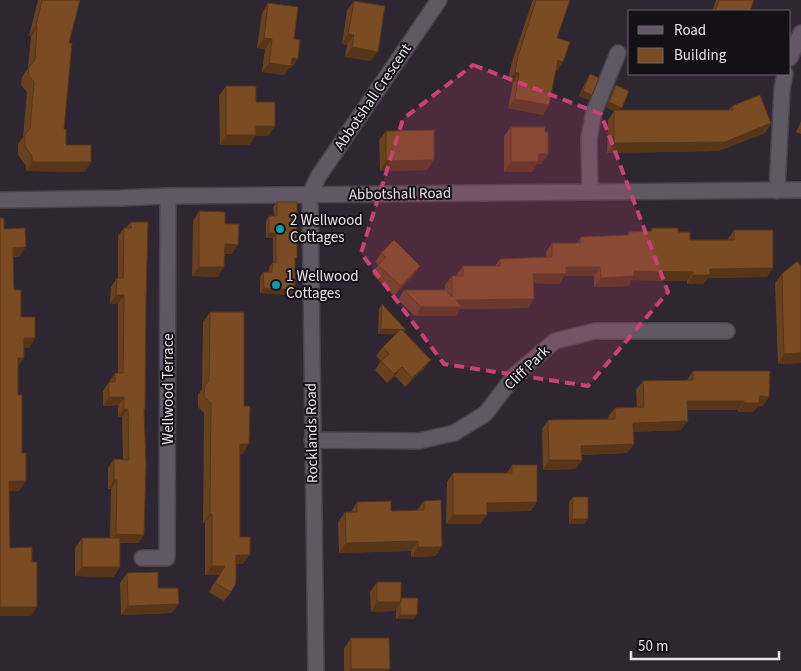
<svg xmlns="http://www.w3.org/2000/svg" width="801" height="671" viewBox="0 0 801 671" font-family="'Source Sans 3',sans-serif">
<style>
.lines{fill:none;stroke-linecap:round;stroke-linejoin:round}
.minor-casing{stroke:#49424b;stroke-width:18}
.minor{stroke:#615865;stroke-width:15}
.wall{fill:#6a411f}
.shaded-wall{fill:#563519}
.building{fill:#7b4c24;stroke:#563519}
.marked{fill:#ca4178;fill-opacity:0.2;stroke:#ca4178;stroke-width:4;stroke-dasharray:10 6;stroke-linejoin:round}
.culture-dot{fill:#0f9aa8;stroke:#141116;stroke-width:2}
.labels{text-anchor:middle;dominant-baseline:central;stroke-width:4;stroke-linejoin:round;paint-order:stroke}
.street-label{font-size:15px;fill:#e9e4eb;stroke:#141116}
.poi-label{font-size:15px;fill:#e9e4eb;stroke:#141116;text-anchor:start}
</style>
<rect width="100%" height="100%" fill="#2e2631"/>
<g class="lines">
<g class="minor-casing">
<path id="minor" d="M790,58L801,33
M777,191L782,89L785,74
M590,192L589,138L594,112L618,53
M0,200L121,198L168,196L801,190
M312,440L419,441L454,433L485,414L515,375L555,341L595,331H727
M142,558H167L168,196
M316,671L310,195L318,177L439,0"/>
</g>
<use href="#minor" class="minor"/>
</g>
<path class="wall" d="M38,0H80L69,43L64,129L66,145L91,162L84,172L26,171V166L18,155V144L23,137L27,92L21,85L22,77L28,68L31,36H29Z
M533,0H570L557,38V71H556L543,115L508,108L513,82L508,81L511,65L532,2Z
M716,0H754L750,11H712Z
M354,1L371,61L345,57L347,45L342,44L347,10Z
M268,3L294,39L298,59L291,68H289L284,75L262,72L265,49L257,48L262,13Z
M590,74L592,95L589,100L579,96L587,79Z
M616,85L620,110H729L732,106L771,123L765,133L718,151L607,153L608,120L614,111L606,107L613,90Z
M226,86L256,102L275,126L268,136H255L249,145H220L219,96Z
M801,121V134L796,132Z
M511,127L545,132L548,154L541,164H537L532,172H504V136Z
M386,131L427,170L380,171L379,140Z
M277,202L295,260L292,295L260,293V277L263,272H269V267L273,262V238H266V221L269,216H274L273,207Z
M199,211L225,224L232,254H224L218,277L192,276L193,221Z
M131,222L146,300L145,409L144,410V535L138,543H120V567L113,577L75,576V548L82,538H110L111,489H108V468L114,459L123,460L122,417H118V405L103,406V391L115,373H118V304H110L111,287L117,278H118V236L124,228H126Z
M652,228L678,232L690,240H727L734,230L767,277L708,278L703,284H687V281L631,280L628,286L594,287V276H564L559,284L534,283V299L528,308L460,309L456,316H415L398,300L404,290H445V285L452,276H456L463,266H495L500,259L546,257V252L552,243H577L581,237L627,235L629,232L650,231Z
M381,253L420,266L414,275L394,296L372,274L378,265L375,262Z
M801,266V363L778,364L775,283L782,274Z
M382,304L404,333L424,369L405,387L395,376L387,383L375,370L381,361L376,356L383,347L396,334H378L379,309Z
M210,312L243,454H240V537L243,564H236L231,592L224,601L209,592L219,575H205V523H203L204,413L198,407V395L202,389L203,322Z
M693,371L763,406H758L753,412H738V410H687L681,430L633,432L634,444L627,453L582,455V460L575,469L543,470L542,429L548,420L608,419V417L615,408L637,407L636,390L643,381L687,380Z
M512,465L531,511L487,512V515L480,524H446L447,482L453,473H507Z
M573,497L588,519L584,524H569V502Z
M424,501L436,556L411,557V551L339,553L338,522L345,512H351L357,502L391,511L417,510Z
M127,573L158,588L172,613L121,615L120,583Z
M377,582L401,598L414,619H396V608L394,611L371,612L370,592Z
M351,638L388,671H344V648Z"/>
<path class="shaded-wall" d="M36,26L37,27L31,36H29Z
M348,34L354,35L347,45L342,44Z
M264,38L272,39L265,49L257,48Z
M352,47L378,52L371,61L345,57Z
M292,58L298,59L291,68H289L284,75L262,72L269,63Z
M558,60L563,62L557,71L551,70Z
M515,72L519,73L513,82L508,81Z
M583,91L592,95L589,100L579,96Z
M515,99L549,105L543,115L508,108Z
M609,102L622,108L618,112L606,107Z
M771,123L765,133L718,151L607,153L614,143Z
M256,126H275L268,136H255L249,145H220L226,135Z
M539,154H548L541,164H537L532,172H504L511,162Z
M434,160L427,170L380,171L386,161Z
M32,162H91L84,172L26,171Z
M269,233H276L273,238H266Z
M225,244L238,245L232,254H218Z
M26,247L19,257H7L13,248Z
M420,266L414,275L394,296L401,286Z
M199,267H224L218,277L192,276Z
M566,267H600L594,276H564L559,284L527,283L533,274Z
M773,268L767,277L708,278L703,284H687L693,275L710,269Z
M634,271L693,272L687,281L631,280L628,286L594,287L601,278Z
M264,288L295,290L292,295L260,293Z
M116,295H124L118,304H110Z
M534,299L528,308L460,309L456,316H415L421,307L456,300Z
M381,329L406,330L403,335L378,334Z
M24,338H35L29,348H17Z
M801,353V363L778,364L784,354Z
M18,358H24L17,368Z
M431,360L424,369L405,387L412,378Z
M402,367L395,376L387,383L394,374Z
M760,396L769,397L763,406H758L753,412H738L744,403Z
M109,397H124L118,405L103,406Z
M687,401H744L738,410H680Z
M124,409H128L122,417H118Z
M688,421L681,430L626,432L633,423Z
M240,444H249L243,454L233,453Z
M634,444L627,453L575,455L581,446Z
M549,460H582L575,469L543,470Z
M114,480H117L111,489H108Z
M9,481H26L19,491H2Z
M537,502L531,511L480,512L487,503Z
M210,514H212L205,523H203Z
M453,515H487L480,524H446Z
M572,519H588L584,524H569Z
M116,534L144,535L138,543L110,542Z
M418,541L411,551L339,553L346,543Z
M418,547H442L436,556L411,557Z
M236,555H250L243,564H230Z
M212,566H225L219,575H205Z
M82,567H120L113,577L75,576Z
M377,602H401L394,611L371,612Z
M179,604L172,613L121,615L128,606Z
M0,607H37L31,616H0Z
M400,615H417L414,619H396Z
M351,669H390L388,671H349Z"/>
<path class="building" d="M42,0H80L69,43H72L64,129H66V145H91V162H32V156L25,146V134L30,128L34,82L28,75L29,67L35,60L37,27L36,26Z
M536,0H570L557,38L570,42L563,62L558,60L549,105L515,99L519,73L515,72L518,56Z
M719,0H754L750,11H715Z
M354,1L385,6L378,52L352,47L354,35L348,34Z
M268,3L298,7L294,39L300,40L298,59L292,58L291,66L269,63L272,39L264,38Z
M590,74L599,78L592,95L583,91Z
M616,85L629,91L622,108L609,102Z
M226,86H256V102H275V126H256V135H226Z
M760,95L771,123L725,142L614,143V110H733L732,106Z
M511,127H545V132H548V154H539L538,162H511Z
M434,130V160L386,161V131Z
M277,202H297V258H295V290L264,288L263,272H272L273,262L276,263V233H269V216H277Z
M199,211L225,212V224H239L238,245L225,244L224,267H199Z
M0,218H4V229L25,228L26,247L13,248L14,290H21V317H35V338H24V358H18V395H22V453H26V481H9L10,548L32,547V562H37V607H0Z
M131,222H148L146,300L145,409H144L146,465L144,535L116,534L117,480H114V459L129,460L128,409H124V397H109V382H115V373H123L124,295H116L117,278H123L124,228H131Z
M652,228H678V232H690V240H734V230H773V268L710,269V275H693V272L634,271V276L601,278L600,267H566V274H533L534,299L456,300L462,307H421L404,290H445L452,297V276H463V266H500V259L552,257V243H580L581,237L629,235V232L652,231Z
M394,240L420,266L401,286L378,265L386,257L381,253Z
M797,261L801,266V353L784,354L782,274Z
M382,304L406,330L381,329Z
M210,312H244V406H250L249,444H240V537H250V555H236V583L231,592L215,583L225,566H212V514H210L211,403L204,397L205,385L209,381Z
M401,329L431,360L412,378L402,367L394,374L381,361L389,354L383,347Z
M693,371H770L769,397L760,396L759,403H744V401H687L688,421L633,423L634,444L581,446L582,460H549L548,420L615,419V408L644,407L643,381L693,380Z
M512,465H537V502L487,503V515H453V473H512Z
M573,497H588V519H572Z
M441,500L442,547H418V541L346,543L345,512H357V502L391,501V511L424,510V501Z
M82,538H120V567H82Z
M158,572V588H178L179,604L128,606L127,573Z
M377,582H401V602H377Z
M401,598H418L417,615H400V603L401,602Z
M351,638H389L390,669H351Z"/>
<path class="marked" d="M473,65L601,114L668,292L588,386L444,364L361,253L403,119Z"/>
<g class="culture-dot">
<circle cx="280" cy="229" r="5"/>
<circle cx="276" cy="285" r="5"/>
</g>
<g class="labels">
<g class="street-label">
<text transform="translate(373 97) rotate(-56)">Abbotshall Crescent</text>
<text transform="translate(400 194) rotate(-1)">Abbotshall Road</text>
<text transform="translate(527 368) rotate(-44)">Cliff Park</text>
<text transform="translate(168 389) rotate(-90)">Wellwood Terrace</text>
<text transform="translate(312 433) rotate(-91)">Rocklands Road</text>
</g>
<g class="poi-label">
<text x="290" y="220">2 Wellwood<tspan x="290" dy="17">Cottages</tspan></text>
<text x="286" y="276">1 Wellwood<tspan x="286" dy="17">Cottages</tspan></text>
</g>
</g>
<rect x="628" y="10" width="162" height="65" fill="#141116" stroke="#69656b"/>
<rect x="638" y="26" width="25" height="8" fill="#615865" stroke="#69656b"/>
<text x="674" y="35" font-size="15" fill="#e9e4eb">Road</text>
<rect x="638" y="48" width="25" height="15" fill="#7b4c24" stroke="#69656b"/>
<text x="674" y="60" font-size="15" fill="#e9e4eb">Building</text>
<path d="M631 651v8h148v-8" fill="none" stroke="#e9e4eb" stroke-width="2.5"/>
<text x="638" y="651" font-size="15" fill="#e9e4eb" stroke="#141116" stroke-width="4" paint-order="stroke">50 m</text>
</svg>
